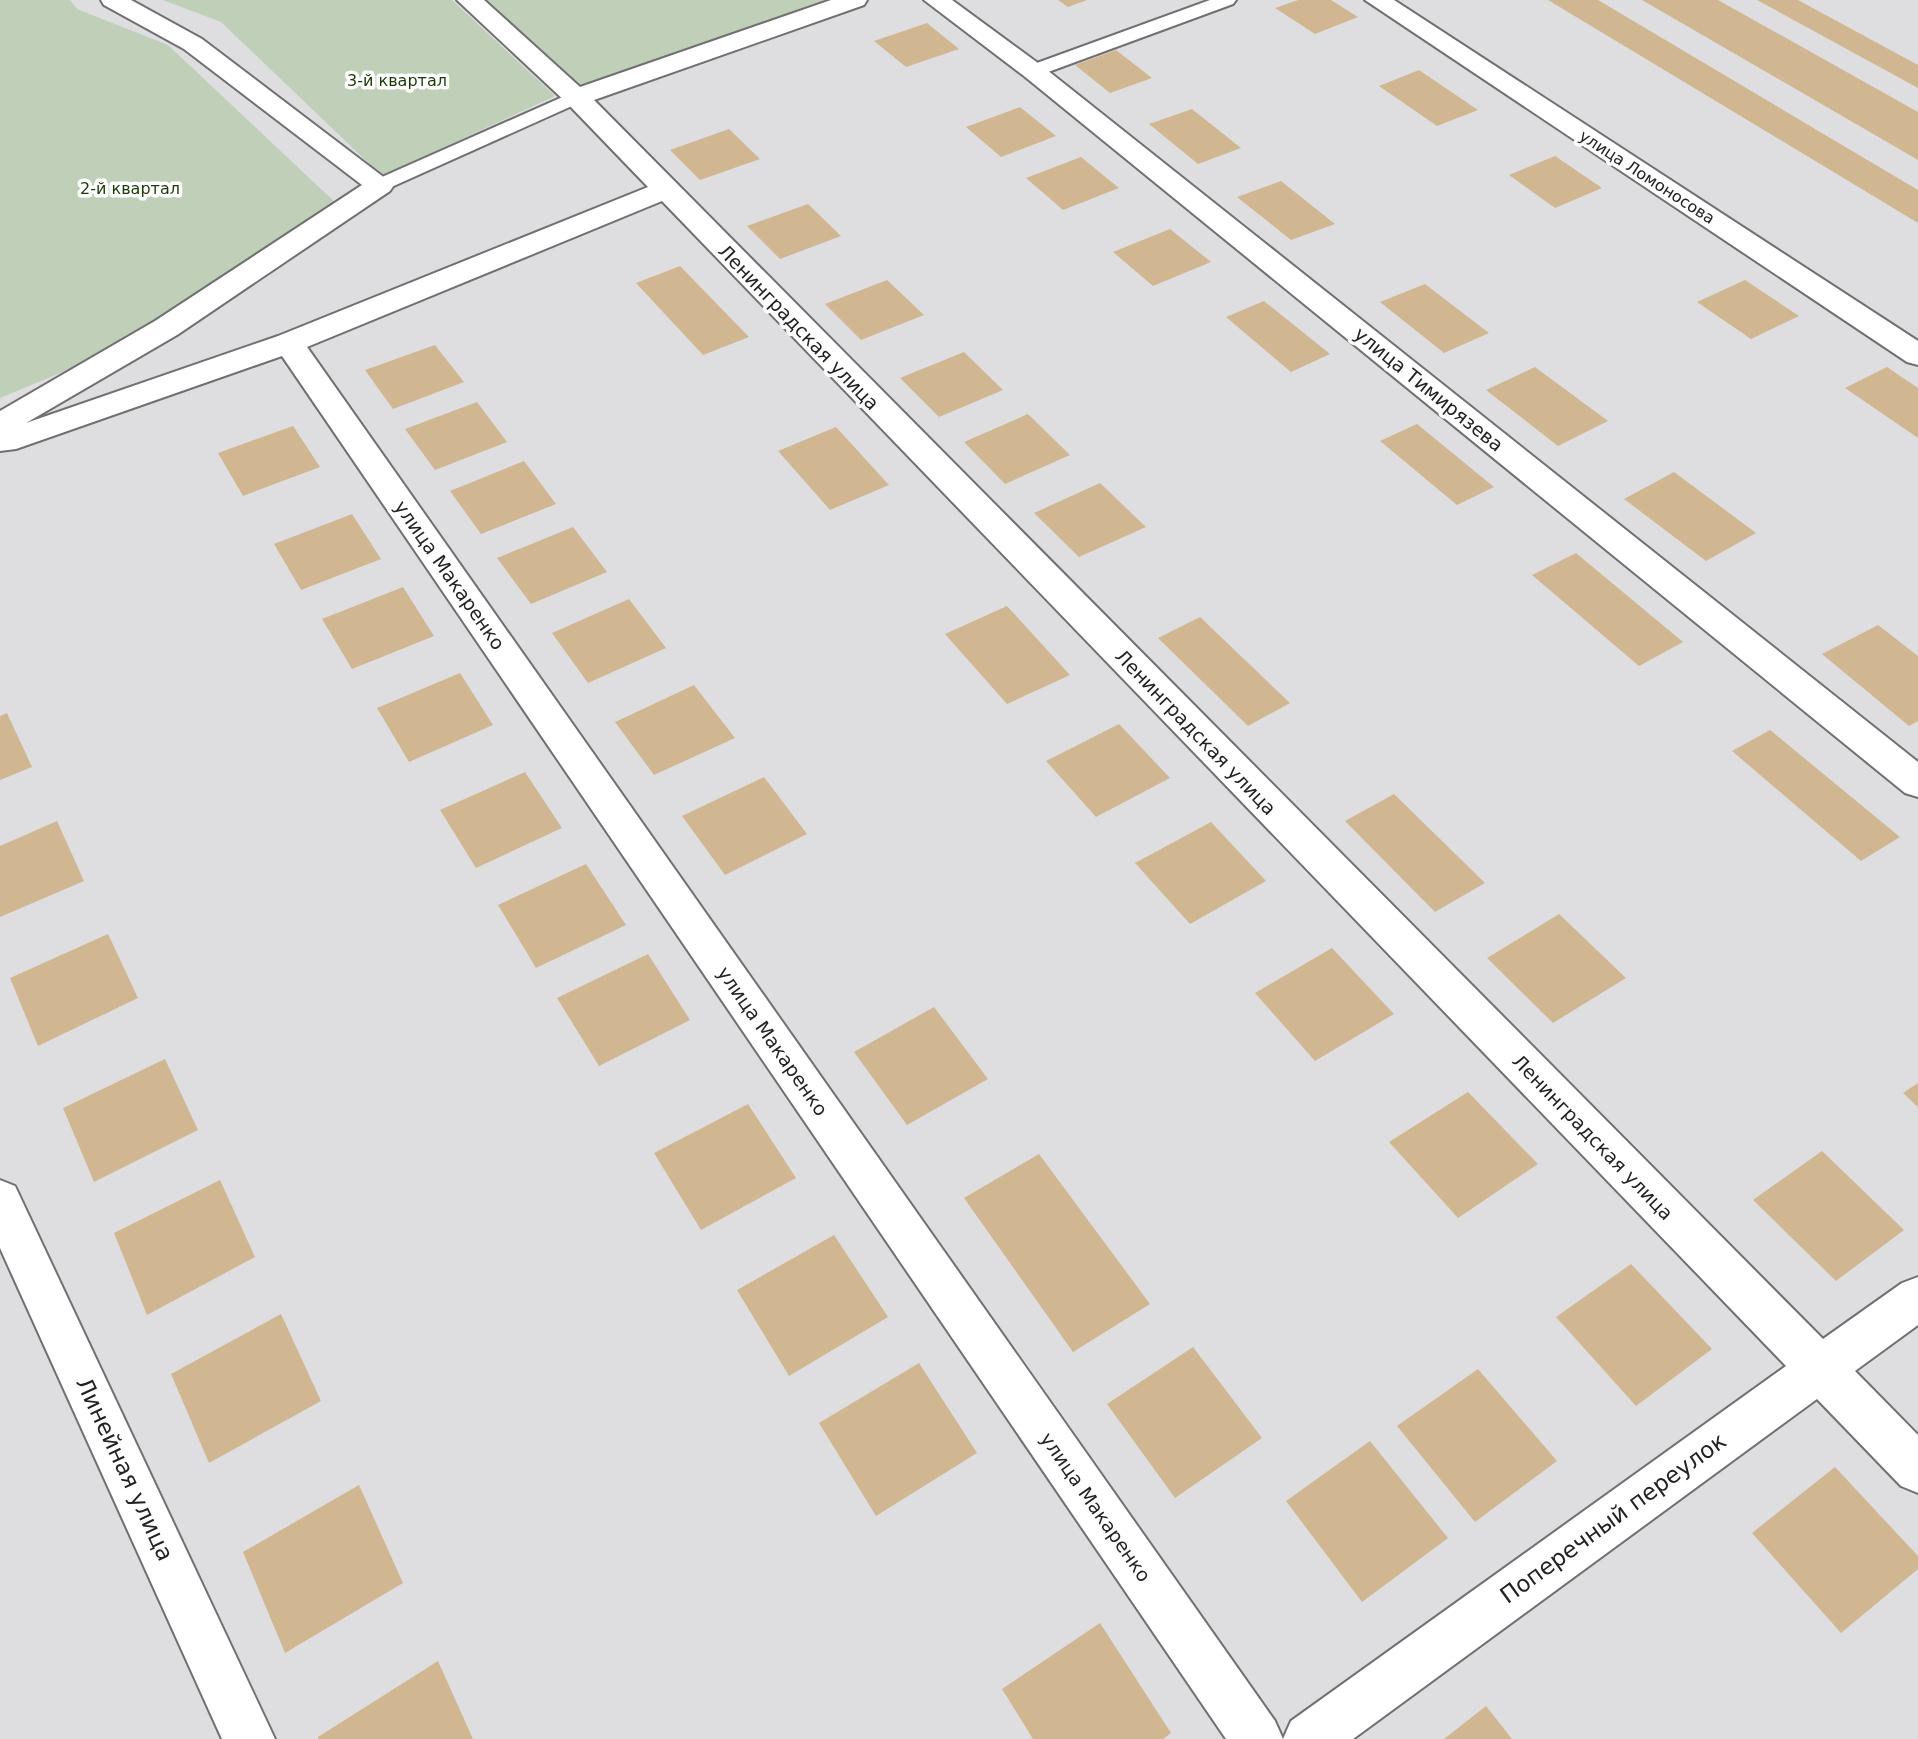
<svg xmlns="http://www.w3.org/2000/svg" width="1918" height="1739" viewBox="0 0 1918 1739" font-family="'DejaVu Sans',sans-serif">
<style>
.green{fill:#c0d0b8}
.building{fill:#d0b792}
.lines{fill:none;stroke-linecap:round;stroke-linejoin:round}
.lane-casing{stroke:#707072;stroke-width:4}
.street-casing{stroke:#707072;stroke-width:4}
.lane{fill:#fff;fill-rule:evenodd}
.street{fill:#fff;fill-rule:evenodd}
.labels{text-anchor:middle;dominant-baseline:central;stroke-width:7;stroke-linejoin:round;paint-order:stroke}
.far-park-label{font-size:16px;fill:#1a3a03;stroke:#fff}
.far-street-label{font-size:16px;fill:#212122;stroke:#fff}
.street-label{font-size:19px;fill:#212122;stroke:#fff}
.near-street-label{font-size:23px;fill:#212122;stroke:#fff}
</style>
<rect width="100%" height="100%" fill="#dedee0"/>
<path class="green" d="M0,0H70L77,9L168,45L337,204L125,346L0,398Z
M163,0H452L555,96L382,176L221,22Z
M484,0H831L579,89Z"/>
<path class="building" d="M1058,0H1087L1068,7Z
M1298,0H1331L1358,17L1315,34L1275,8Z
M1548,0H1598L1918,190V223Z
M1642,0H1718L1918,112V160Z
M1757,0H1798L1918,65V88Z
M927,23L959,49L906,67L874,41Z
M1116,50L1152,78L1110,93L1075,65Z
M1419,70L1478,110L1437,126L1379,86Z
M1020,107L1056,136L1001,157L966,127Z
M1192,109L1241,148L1198,164L1149,124Z
M729,129L760,159L700,180L670,150Z
M1555,156L1602,188L1555,208L1509,175Z
M1081,157L1119,188L1063,210L1026,178Z
M1281,181L1335,224L1291,240L1237,197Z
M808,204L841,236L780,259L747,226Z
M1170,229L1211,262L1153,286L1113,252Z
M680,266L749,337L703,355L636,283Z
M887,280L924,315L861,340L825,304Z
M1745,280L1799,316L1751,339L1697,302Z
M1425,284L1489,333L1444,353L1380,302Z
M1264,301L1330,354L1291,372L1226,317Z
M435,345L464,382L393,409L365,370Z
M964,352L1003,390L939,417L900,378Z
M1535,367L1608,421L1558,446L1486,390Z
M1887,367L1918,388V438L1845,388Z
M477,402L507,442L435,470L405,429Z
M1028,414L1070,455L1005,484L964,442Z
M1417,424L1494,487L1457,505L1380,441Z
M293,426L320,467L243,496L218,453Z
M836,427L889,485L830,510L778,451Z
M524,461L556,504L481,534L450,491Z
M1674,472L1756,533L1706,561L1624,499Z
M1100,483L1146,527L1079,557L1034,513Z
M352,514L381,559L301,590L274,544Z
M573,527L607,572L531,604L497,558Z
M1576,553L1683,642L1639,666L1532,575Z
M403,587L434,636L352,669L322,619Z
M629,599L666,648L588,683L552,633Z
M1007,606L1070,675L1007,704L945,634Z
M1200,617L1290,703L1248,726L1158,638Z
M1878,625L1918,656V721L1909,726L1822,654Z
M460,673L493,725L409,762L377,708Z
M694,685L735,738L654,775L615,722Z
M7,713L32,767L0,780V716Z
M1119,724L1170,778L1096,817L1046,761Z
M1770,730L1900,837L1861,861L1732,751Z
M525,772L562,828L476,868L440,810Z
M764,777L807,834L725,875L682,816Z
M1394,794L1485,883L1435,912L1345,821Z
M57,821L84,881L0,917V846Z
M1211,822L1266,881L1190,924L1135,863Z
M586,864L626,925L536,968L498,905Z
M1559,914L1626,978L1553,1023L1487,958Z
M108,934L138,998L38,1046L10,978Z
M1332,948L1394,1014L1315,1061L1255,993Z
M648,954L690,1020L599,1066L557,998Z
M934,1007L988,1079L907,1125L854,1052Z
M165,1059L198,1130L94,1182L63,1108Z
M1918,1083V1107L1903,1093Z
M1468,1092L1538,1164L1458,1218L1389,1142Z
M748,1104L796,1178L701,1230L654,1153Z
M1822,1151L1904,1230L1836,1281L1753,1200Z
M1039,1154L1150,1304L1073,1352L964,1198Z
M220,1180L255,1257L147,1315L114,1233Z
M834,1235L888,1317L789,1376L737,1290Z
M1631,1264L1712,1349L1636,1406L1556,1317Z
M281,1314L321,1401L209,1463L171,1374Z
M1193,1347L1262,1438L1175,1498L1107,1404Z
M919,1363L977,1453L876,1516L819,1423Z
M1478,1369L1557,1461L1475,1522L1397,1426Z
M1370,1441L1448,1538L1362,1602L1286,1501Z
M1835,1467L1918,1556V1569L1841,1633L1752,1533Z
M359,1485L403,1583L285,1653L243,1552Z
M1100,1623L1171,1733L1163,1739H1033L1002,1689Z
M438,1661L473,1739H318V1737Z
M1486,1706L1512,1739H1444Z"/>
<g class="lines">
<g class="lane-casing">
<path id="lane" d="M1210,0H1236L1233,4L1040,75L1033,77L1024,71L1026,67Z
M576,91L583,93L586,97L583,101L387,189H373L370,185L373,181Z"/>
</g>
<g class="street-casing">
<path id="street" d="M101,0H131L202,39L394,185L390,191L177,335L26,423L278,336L648,187L567,103L457,0H484L580,87L831,0H867L864,5L594,100L1823,1339L1902,1283L1918,1277V1325L1855,1371L1918,1435V1493L1901,1486L1817,1399L1353,1739H1226L282,356L16,449L0,451V411L155,321L362,185L184,49L104,5ZM662,201L1786,1366L1291,1721L1283,1739L1275,1721L307,347Z
M924,0H952L1042,66L1918,762V797L1905,793L1024,76Z
M1365,0H1394L1918,341V365L1907,362Z
M0,1180L15,1186L275,1739H222L0,1248Z"/>
</g>
<use href="#lane" class="lane"/>
<use href="#street" class="street"/>
</g>
<g class="labels">
<g class="far-park-label">
<text x="397" y="80">3-й квартал</text>
<text x="130" y="188">2-й квартал</text>
</g>
<g class="far-street-label">
<text transform="translate(1647 177) rotate(33)">улица Ломоносова</text>
</g>
<g class="street-label">
<text transform="translate(799 327) rotate(46)">Ленинградская улица</text>
<text transform="translate(1429 389) rotate(39)">улица Тимирязева</text>
<text transform="translate(450 575) rotate(55)">улица Макаренко</text>
<text transform="translate(1196 732) rotate(46)">Ленинградская улица</text>
<text transform="translate(773 1041) rotate(55)">улица Макаренко</text>
<text transform="translate(1593 1137) rotate(46)">Ленинградская улица</text>
<text transform="translate(1096 1507) rotate(55)">улица Макаренко</text>
</g>
<g class="near-street-label">
<text transform="translate(125 1469) rotate(65)">Линейная улица</text>
<text transform="translate(1613 1518) rotate(-36)">Поперечный переулок</text>
</g>
</g>
</svg>
